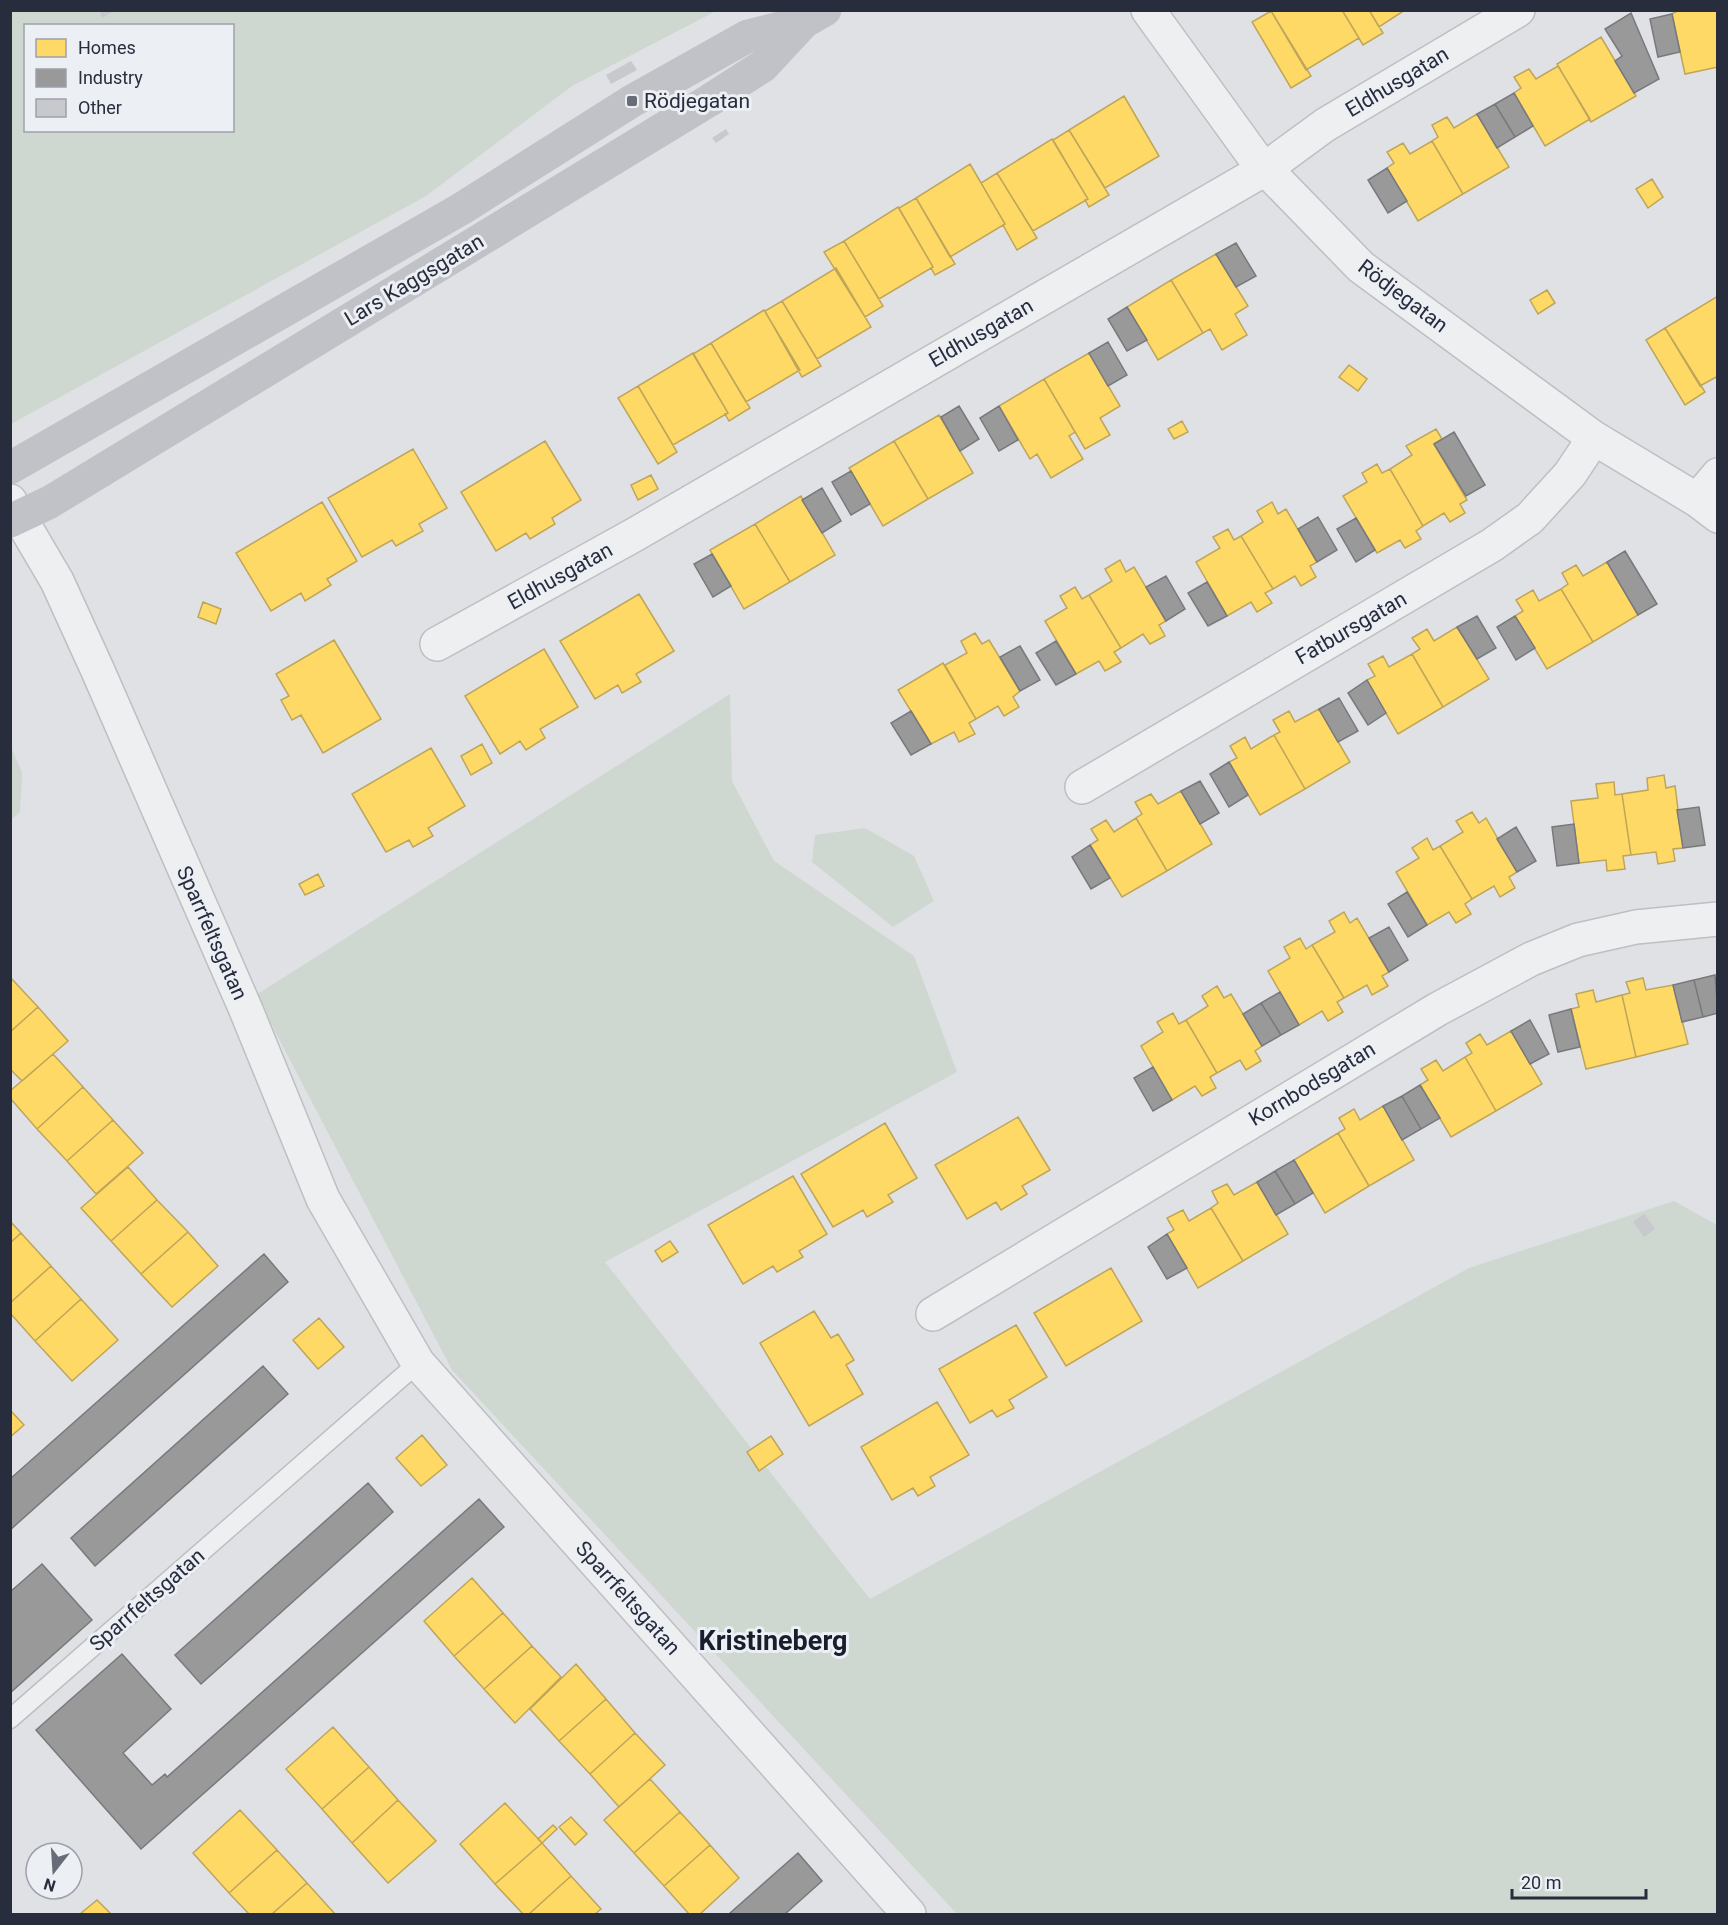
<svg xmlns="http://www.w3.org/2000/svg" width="1728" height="1925" viewBox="0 0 1728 1925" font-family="Roboto,sans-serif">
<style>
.green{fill:#ced8d0;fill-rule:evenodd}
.homes{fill:#ffd966;stroke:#bea55a;stroke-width:1.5}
.industry{fill:#999;stroke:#77797d;stroke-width:1.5}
.building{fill:#c7c9cd}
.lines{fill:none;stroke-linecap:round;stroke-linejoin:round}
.lane-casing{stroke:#bebfc3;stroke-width:21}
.street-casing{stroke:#bebfc3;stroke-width:36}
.lane{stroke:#eeeff1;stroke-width:18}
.street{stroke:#eeeff1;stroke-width:33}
.secondary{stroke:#c0c2c7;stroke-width:33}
.poi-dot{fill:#676c78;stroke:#eceff4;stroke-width:2}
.labels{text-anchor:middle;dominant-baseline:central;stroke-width:6;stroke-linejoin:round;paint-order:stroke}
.street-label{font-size:21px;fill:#272d3d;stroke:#eceff4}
.poi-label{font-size:21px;fill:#272d3d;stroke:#eceff4;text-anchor:start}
.district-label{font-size:27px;font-weight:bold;fill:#191e2d;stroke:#eceff4}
</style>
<rect width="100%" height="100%" fill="#dfe1e5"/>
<path class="green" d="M11,11H716L572,86L426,196L11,424ZM26,26H232V130H26Z
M730,694L732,781L774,861L914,956L957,1072L605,1262L870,1599L1469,1268L1674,1201L1717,1225V1914H957L452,1370L256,995Z
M10,745L22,772L20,812L11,820Z
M865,828L914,856L934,901L893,927L812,862L815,835Z"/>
<path class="homes" d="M1342,10L1359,38L1306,70L1271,11Z
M1342,10H1369L1383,33L1363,45Z
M1369,10H1405L1379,27Z
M1679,10H1718V67L1685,74L1672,14Z
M1271,11L1311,76L1291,88L1252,22Z
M1601,37L1636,96L1591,122L1557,64Z
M1558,66L1590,119L1545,146L1514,93L1521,88L1514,77L1529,69L1536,79Z
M1124,96L1159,156L1105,188L1069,130Z
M1477,114L1509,167L1463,194L1432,141L1438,137L1432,125L1447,117L1454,128Z
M1069,130L1109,195L1089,207L1085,200L1088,199L1053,140Z
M1052,139L1088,199L1033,231L997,173Z
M1432,141L1463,194L1418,221L1387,168L1394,163L1387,152L1403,143L1410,154Z
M970,164L1005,224L950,257L916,198Z
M997,173L1037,238L1017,250L1003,225L1005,224L981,183Z
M1652,179L1663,197L1648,208L1636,189Z
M916,198L955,264L935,275L931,268L933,267L899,208Z
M898,207L933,267L879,299L844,241Z
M844,241L883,306L865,317L824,252Z
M1216,254L1248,306L1235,314L1247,335L1222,350L1210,329L1203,333L1171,280Z
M836,268L871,327L817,359L782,301Z
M1171,280L1203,333L1158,360L1127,307Z
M1547,290L1555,303L1538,314L1530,300Z
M1718,296V376L1700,386L1665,328Z
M782,301L821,366L802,377L765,311Z
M764,310L800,370L746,402L711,343Z
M1665,328L1705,392L1685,405L1646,340Z
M711,343L750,408L729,421L725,414L728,413L693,354Z
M693,353L728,413L673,445L638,386Z
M1089,353L1120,406L1100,418L1110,435L1085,449L1044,379Z
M1349,365L1367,379L1358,391L1339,377Z
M1044,379L1075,432L1069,436L1083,459L1051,478L1037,454L1030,459L999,406Z
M638,386L677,452L658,464L618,398Z
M939,415L973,473L928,499L894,441Z
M1182,421L1188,432L1174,439L1168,429Z
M1436,429L1442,439L1434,444L1467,500L1460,504L1465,513L1450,522L1444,513L1423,526L1390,469L1412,455L1406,446Z
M545,441L581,500L552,518L555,524L530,539L526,533L496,551L461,492Z
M894,441L928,499L883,526L849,468Z
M413,449L447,508L419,524L423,531L396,546L392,540L362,557L328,498Z
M1377,464L1382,473L1390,469L1423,526L1416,531L1421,539L1405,548L1400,540L1377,553L1343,496L1367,482L1362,473Z
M651,475L658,489L638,500L631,485Z
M801,496L835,555L790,582L755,524Z
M322,502L357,561L327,579L331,585L305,601L301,593L271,611L236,553Z
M1272,502L1278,514L1286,509L1317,562L1310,566L1316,577L1301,586L1295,576L1273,589L1241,536L1263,522L1257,511Z
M755,524L790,582L744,609L710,550Z
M1228,529L1234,540L1241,536L1273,589L1265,593L1272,603L1257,612L1251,602L1227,616L1196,562L1220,548L1213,537Z
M1120,560L1126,572L1134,567L1166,621L1159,625L1165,636L1150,644L1143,634L1121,648L1089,595L1112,581L1105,569Z
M1607,562L1638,615L1593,642L1561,589L1568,584L1562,573L1576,565L1583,576Z
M1075,587L1082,599L1089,595L1121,648L1114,652L1121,662L1105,671L1099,661L1076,674L1045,621L1067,608L1060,596Z
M1561,589L1593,642L1547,669L1515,616L1523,611L1516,600L1533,590L1539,601Z
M639,594L674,651L636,674L641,682L622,693L618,685L595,699L560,641Z
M203,602L221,609L216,624L198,617Z
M1457,627L1489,679L1443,707L1412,654L1420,649L1412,638L1427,629L1434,641Z
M975,633L982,644L989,640L1020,691L1013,697L1019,707L1004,716L998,706L976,719L945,665L967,653L961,641Z
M334,640L381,719L323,753L301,715L292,720L281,700L289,696L276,674Z
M544,649L578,707L540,729L545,738L526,750L520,741L500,754L465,696Z
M1412,654L1443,707L1398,734L1367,680L1375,676L1368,664L1383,656L1389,667Z
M943,663L976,719L969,723L975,734L959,742L954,732L931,744L898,690Z
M1319,709L1350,762L1305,789L1274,735L1280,732L1273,720L1289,711L1295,722Z
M1274,735L1305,789L1260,815L1229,762L1237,758L1230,746L1245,737L1251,749Z
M482,744L492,763L471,775L461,756Z
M431,748L465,806L428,828L433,836L413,847L409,840L386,852L352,794Z
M1664,775L1666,788L1675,786L1683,848L1673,849L1675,861L1658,864L1656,852L1631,855L1622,794L1648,790L1647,778Z
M1614,782L1615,795L1622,794L1631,855L1623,856L1625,869L1607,871L1606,860L1579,863L1571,801L1598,798L1596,784Z
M1181,791L1212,844L1167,871L1136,818L1142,814L1135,802L1151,794L1158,804Z
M1472,812L1479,823L1486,818L1517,872L1509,877L1515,888L1500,897L1494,886L1472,899L1440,846L1463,832L1456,821Z
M1136,818L1167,871L1122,897L1090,845L1098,840L1091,829L1106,820L1114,832Z
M1427,838L1433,850L1440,846L1472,899L1465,904L1471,914L1456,923L1449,912L1427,925L1396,872L1419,858L1412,848Z
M318,874L324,886L305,895L299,884Z
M1344,912L1350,923L1357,918L1389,972L1382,976L1388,986L1372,995L1367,985L1344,998L1312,945L1335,932L1329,921Z
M1300,938L1306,949L1312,945L1344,998L1337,1002L1343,1012L1328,1021L1322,1011L1299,1025L1268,971L1290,958L1284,947Z
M10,977L38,1007L10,1032Z
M1643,978L1646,990L1673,985L1688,1044L1636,1057L1622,995L1630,993L1626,982Z
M1217,986L1224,998L1231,994L1262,1046L1255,1051L1261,1061L1246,1070L1240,1060L1217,1073L1186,1020L1208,1006L1202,996Z
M1593,990L1596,1002L1622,995L1636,1057L1586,1069L1571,1009L1579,1007L1576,994Z
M38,1007L68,1041L22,1081L10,1069V1032Z
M1173,1013L1179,1024L1186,1020L1217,1073L1210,1077L1216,1088L1202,1096L1195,1086L1172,1100L1141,1046L1163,1032L1157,1022Z
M1511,1031L1542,1084L1496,1111L1465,1057L1472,1053L1466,1043L1480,1034L1487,1045Z
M53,1054L83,1087L37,1129L10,1098V1091Z
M1465,1057L1496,1111L1451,1137L1420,1085L1428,1080L1421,1069L1436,1060L1443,1071Z
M83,1087L113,1120L67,1161L37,1129Z
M1383,1106L1414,1160L1369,1186L1338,1133L1345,1129L1339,1118L1354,1109L1360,1120Z
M1018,1117L1050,1170L1022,1186L1027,1194L1001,1210L996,1202L967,1219L935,1165Z
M113,1120L143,1153L96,1194L67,1161Z
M885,1123L917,1178L888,1195L893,1202L867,1217L863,1210L833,1227L801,1174Z
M1338,1133L1369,1186L1325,1213L1294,1160Z
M128,1167L157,1200L111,1241L81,1208Z
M793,1176L827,1234L799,1251L803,1257L777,1272L773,1266L743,1284L708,1225Z
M1257,1182L1288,1234L1243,1261L1211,1208L1218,1203L1212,1191L1227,1184L1234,1195Z
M157,1200L188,1232L141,1274L111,1241Z
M1211,1208L1243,1261L1198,1288L1167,1234L1174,1230L1167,1218L1183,1210L1189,1221Z
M10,1221L21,1233L10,1243Z
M188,1232L218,1266L172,1307L141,1274Z
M21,1233L51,1266L10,1303V1243Z
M670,1241L678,1252L662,1262L655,1251Z
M51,1266L81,1299L35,1341L10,1313V1303Z
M1111,1268L1142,1321L1066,1366L1034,1313Z
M81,1299L118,1340L72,1381L35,1341Z
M814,1311L831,1338L838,1334L854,1360L846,1365L863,1394L809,1426L760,1343Z
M319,1318L344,1347L318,1369L293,1340Z
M1016,1325L1047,1377L1009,1400L1014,1408L997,1417L992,1410L970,1423L939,1369Z
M937,1402L969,1455L930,1477L935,1486L918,1496L913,1488L892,1500L861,1447Z
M10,1410L24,1425L10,1437Z
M422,1435L447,1465L421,1486L396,1458Z
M771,1436L783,1454L759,1471L747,1452Z
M472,1578L503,1613L454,1656L424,1621Z
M503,1613L532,1646L484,1689L454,1656Z
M532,1646L561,1677L515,1723L484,1689Z
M576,1664L606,1699L559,1741L530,1709Z
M606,1699L635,1733L590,1774L559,1741Z
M333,1727L369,1767L322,1809L286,1769Z
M635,1733L665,1765L619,1807L590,1774Z
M369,1767L398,1800L352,1843L322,1809Z
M650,1779L680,1812L634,1853L604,1820Z
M398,1800L436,1841L388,1883L352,1843Z
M505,1803L542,1843L495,1884L460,1844Z
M240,1810L277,1850L229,1893L193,1853Z
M680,1812L710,1845L664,1886L634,1853Z
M571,1817L587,1834L575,1845L559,1827Z
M553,1825L557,1829L542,1843L538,1839Z
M542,1843L571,1876L529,1914H523L495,1884Z
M710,1845L739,1878L700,1914H689L664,1886Z
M277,1850L307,1883L272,1914H249L229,1893Z
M571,1876L601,1909L595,1914H529Z
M307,1883L335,1914H272Z
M97,1900L111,1914H80Z"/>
<path class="industry" d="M1631,13L1659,79L1634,93L1615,61L1622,56L1605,29Z
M1672,14L1680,52L1658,57L1650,19Z
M1514,93L1533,126L1515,137L1495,104Z
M1495,104L1515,137L1497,148L1477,114Z
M1387,168L1407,201L1388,213L1368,180Z
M1236,243L1256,276L1236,287L1216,254Z
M1127,307L1147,340L1127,351L1108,319Z
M1108,342L1127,375L1108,386L1089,353Z
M959,406L979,439L960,451L941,417Z
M999,406L1018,440L999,451L980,418Z
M1454,432L1485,485L1466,496L1434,444Z
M851,471L870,504L851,515L832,482Z
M822,488L841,521L822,533L802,500Z
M1318,517L1337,550L1317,562L1298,529Z
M1356,518L1375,550L1356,562L1337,529Z
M1625,551L1657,604L1638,615L1607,562Z
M712,554L731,586L713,597L694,564Z
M1166,576L1185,609L1166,621L1146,587Z
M1207,582L1227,616L1208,626L1188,593Z
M1477,616L1496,648L1477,659L1457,627Z
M1515,616L1535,648L1516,660L1497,627Z
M1056,641L1076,674L1056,685L1036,653Z
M1020,646L1040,680L1020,691L1000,657Z
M1367,680L1386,713L1368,725L1348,693Z
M1339,698L1358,731L1338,742L1319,709Z
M911,711L931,744L911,755L891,723Z
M1229,762L1248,795L1229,807L1210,774Z
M1200,781L1219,813L1200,824L1181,791Z
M1699,807L1705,845L1683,848L1677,810Z
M1574,824L1579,863L1557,866L1552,827Z
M1516,827L1536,861L1517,872L1497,839Z
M1090,845L1110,878L1091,889L1072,857Z
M1407,892L1427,925L1408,937L1388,904Z
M1389,927L1408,960L1389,972L1369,938Z
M1715,975L1718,1013L1703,1017L1694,980Z
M1694,980L1703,1017L1682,1022L1673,985Z
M1280,992L1299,1025L1281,1035L1261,1003Z
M1261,1003L1281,1035L1262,1046L1243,1014Z
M1571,1009L1580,1047L1558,1052L1549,1015Z
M1530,1020L1549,1054L1530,1064L1511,1031Z
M1153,1067L1172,1100L1153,1111L1134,1078Z
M1420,1085L1440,1118L1421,1129L1402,1096Z
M1402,1096L1421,1129L1402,1140L1383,1106Z
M1294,1160L1313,1193L1295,1204L1275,1171Z
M1275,1171L1295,1204L1276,1215L1257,1182Z
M1167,1234L1187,1268L1167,1279L1148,1247Z
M264,1254L288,1282L10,1530V1479Z
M263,1366L288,1394L95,1566L71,1538Z
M368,1483L393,1512L201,1684L175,1655Z
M479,1499L504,1527L141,1849L36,1730L122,1654L171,1709L123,1753L152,1785L165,1774L167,1777Z
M42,1564L92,1620L10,1693V1592Z
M798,1853L822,1881L785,1914H729Z"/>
<path class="building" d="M99,10H116L102,18Z
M631,61L637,70L611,84L606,75Z
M726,129L729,134L716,143L712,138Z
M1644,1214L1655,1229L1644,1237L1633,1222Z"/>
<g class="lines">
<g class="lane-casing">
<path id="lane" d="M10,1719L418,1363"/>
</g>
<g class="street-casing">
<path id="street" d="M1148,10L1255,158L1361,267L1594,438L1697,500L1718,516
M1697,500L1718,475
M10,501L57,581L98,671L246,1010L323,1199L418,1363L909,1914
M437,644L634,535L1265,169L1325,125L1518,10
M1082,787L1492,545L1530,518L1570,474L1594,438
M933,1314L1438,1009L1531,959L1578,940L1636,927L1718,919"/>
</g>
<use href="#lane" class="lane"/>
<use href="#street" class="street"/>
<path class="secondary" d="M10,468L461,209L632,101L748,36L804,22
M10,521L50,502L710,100L763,66L804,22L825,10"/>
</g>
<rect class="poi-dot" x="626" y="95" width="12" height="12" rx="3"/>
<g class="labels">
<g class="street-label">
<text transform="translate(1397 82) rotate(-31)">Eldhusgatan</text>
<text transform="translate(414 280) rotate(-31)">Lars Kaggsgatan</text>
<text transform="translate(1403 296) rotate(37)">Rödjegatan</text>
<text transform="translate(981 333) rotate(-30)">Eldhusgatan</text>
<text transform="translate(560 576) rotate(-29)">Eldhusgatan</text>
<text transform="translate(1351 628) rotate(-30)">Fatbursgatan</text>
<text transform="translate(212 933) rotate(66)">Sparrfeltsgatan</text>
<text transform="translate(1312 1084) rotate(-31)">Kornbodsgatan</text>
<text transform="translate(628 1598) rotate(48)">Sparrfeltsgatan</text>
<text transform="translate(147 1600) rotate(-41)">Sparrfeltsgatan</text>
</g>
<g class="poi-label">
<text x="644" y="101">Rödjegatan</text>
</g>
<g class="district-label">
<text x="773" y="1641">Kristineberg</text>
</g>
</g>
<rect width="1728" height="1925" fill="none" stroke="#272d3d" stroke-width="24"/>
<rect x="24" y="24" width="210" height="108" fill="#eceff4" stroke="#9da1ab" stroke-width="1.5"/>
<rect x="36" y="39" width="30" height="18" fill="#ffd966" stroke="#9da1ab" stroke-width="1.5"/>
<text x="78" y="54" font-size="18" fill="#272d3d">Homes</text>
<rect x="36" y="69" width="30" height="18" fill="#999999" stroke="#9da1ab" stroke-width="1.5"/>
<text x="78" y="84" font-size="18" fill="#272d3d">Industry</text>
<rect x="36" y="99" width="30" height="18" fill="#c7c9cd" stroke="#9da1ab" stroke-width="1.5"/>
<text x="78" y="114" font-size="18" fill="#272d3d">Other</text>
<g transform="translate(54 1871) rotate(197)"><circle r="28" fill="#eceff4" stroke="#9da1ab" stroke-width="1.5"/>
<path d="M0-4.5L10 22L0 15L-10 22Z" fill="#676c78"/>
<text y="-9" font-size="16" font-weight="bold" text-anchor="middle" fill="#272d3d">N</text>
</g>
<path d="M1512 1889v9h134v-9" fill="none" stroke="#272d3d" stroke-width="3"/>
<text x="1521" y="1889" font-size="18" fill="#272d3d" stroke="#eceff4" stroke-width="4.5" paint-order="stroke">20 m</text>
</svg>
